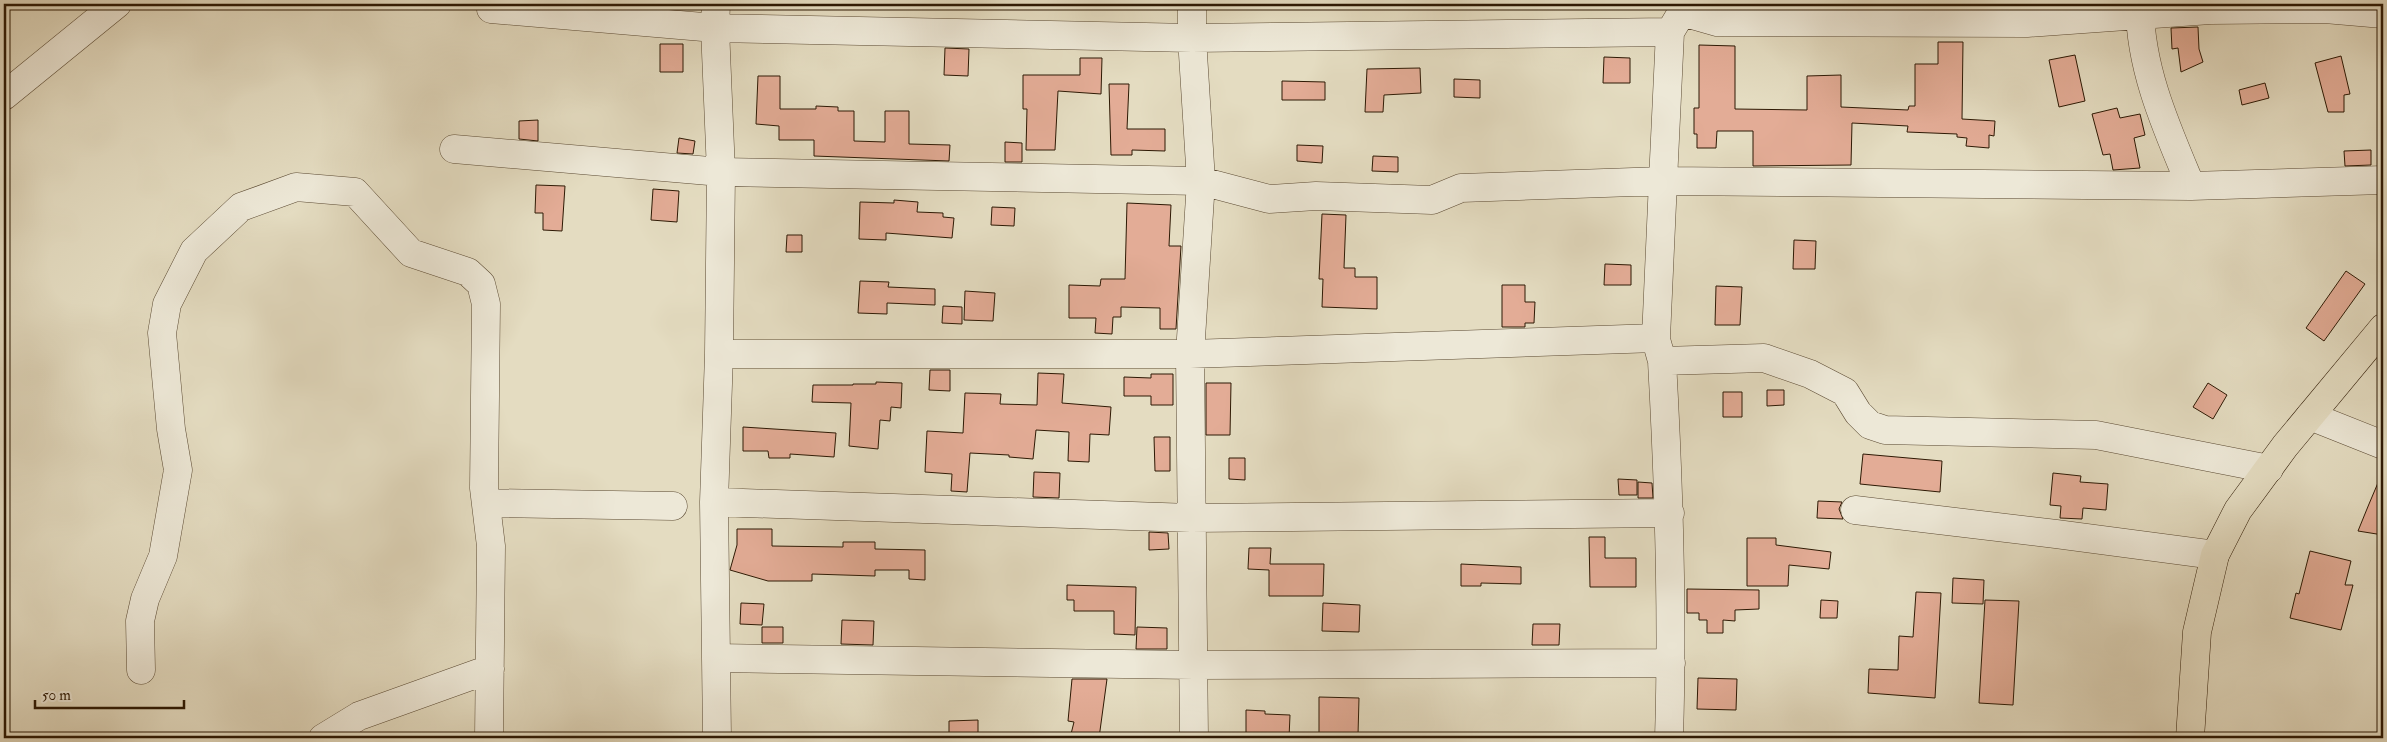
<svg xmlns="http://www.w3.org/2000/svg" width="2387" height="742" viewBox="0 0 2387 742" font-family="'IM FELL Double Pica',serif">
<style>
.building{fill:#e3ac96;stroke:#2d1904}
.lines{fill:none;stroke-linecap:round;stroke-linejoin:round}
.minor-casing{stroke:#5b4a33;stroke-width:29}
.major-casing{stroke:#2d1904;stroke-width:29}
.minor{stroke:#ede8d7;stroke-width:28}
.major{stroke:#e4dcc1;stroke-width:28}
</style>
<rect width="100%" height="100%" fill="#e4dcc1"/>
<filter id="stains"><feTurbulence type="fractalNoise" baseFrequency=".004" numOctaves="4"/><feColorMatrix values="0 0 0 0 .2 0 0 0 0 .09 0 0 0 0 .02 0 0 0 .5 -.17"/></filter>
<radialGradient id="worn" r=".72"><stop offset=".6" stop-color="#630" stop-opacity="0"/><stop offset="1" stop-color="#630" stop-opacity=".3"/></radialGradient>
<path class="building" d="M2198,27L2199,49L2203,62L2181,72L2178,48L2172,49L2171,28Z
M1938,42H1963L1962,119L1995,121L1994,136L1989,135V148L1966,146L1967,138L1957,137V134L1907,132L1908,126L1852,123L1851,165L1753,166V131H1717L1716,148H1697V134H1694V108H1699V45L1735,46V109L1807,110V76L1841,75V107L1908,110L1909,106H1915V64H1938Z
M660,44H683V72H660Z
M945,48L969,49L968,76L944,75Z
M2075,55L2085,101L2059,107L2049,60Z
M2341,56L2350,94L2344,95V112H2328L2315,63Z
M1604,57L1630,58V83H1603Z
M1080,58H1102L1101,94L1058,91L1055,150H1026L1027,109H1023V75H1080Z
M1420,68L1421,93L1384,95L1383,112H1365L1367,69Z
M758,76H780V109H816V106L838,107V111H854V141L885,142V111H909V144L950,145L949,161L814,156V140H779V126L756,124Z
M1454,79L1480,80V98L1454,97Z
M1282,81L1325,82V100H1282Z
M2265,83L2269,98L2242,105L2239,90Z
M1109,84H1129L1127,129H1165V151L1132,150V155H1111Z
M2117,108L2120,118L2140,114L2145,135L2134,138L2140,168L2113,170L2110,154L2103,155L2092,114Z
M538,120V141L519,139V121Z
M679,138L695,141L693,154L677,153Z
M1005,142L1022,143V162H1005Z
M1297,145L1323,146L1322,163L1297,161Z
M2371,150V165L2345,166L2344,151Z
M1373,156L1398,157V172L1372,171Z
M536,185L565,186L562,231L543,230V213H535Z
M653,189L679,191L677,222L651,220Z
M894,200L918,202L917,212L943,213V217L954,218L952,238L886,233V240L859,239L860,202L894,203Z
M1127,203L1171,205L1169,246H1181L1176,329H1160V308L1121,307V317H1113L1112,334L1095,333L1096,318H1069V285L1100,286L1101,279H1125Z
M992,207L1015,208L1014,226L991,225Z
M1322,214L1346,215L1344,268H1355V277H1377V309L1322,307L1323,279H1319Z
M787,235H802V252H786Z
M1794,240L1816,241L1815,269H1793Z
M1605,264L1631,265V285H1604Z
M2346,271L2365,284L2324,341L2306,328Z
M860,281L889,282L888,287L935,289V305L887,303V314L858,313Z
M1502,285H1525V302H1535L1534,323H1525V327H1502Z
M1716,286L1742,287L1740,325H1715Z
M965,291L995,293L993,321L964,320Z
M943,306L962,307V324L942,323Z
M930,370H950V391L929,390Z
M1038,373L1064,374L1062,403L1111,407L1109,435L1090,434L1089,462L1068,461L1069,432L1036,430L1033,459L1009,457V455L970,453L967,492L951,491L952,474L925,472L927,431L963,433L965,393L1001,394L1000,404L1037,405Z
M1151,374H1173V405H1151V396H1124V377L1151,378Z
M876,382L902,383L901,408L891,407L890,421L880,420L878,449L849,446L851,403L812,402L813,385H853V384H876Z
M1206,383H1231L1230,435H1206Z
M2208,383L2227,395L2213,419L2193,407Z
M1767,390H1784V405L1767,406Z
M1723,392H1742V417H1723Z
M743,427L836,433L834,457L790,454V458H769L768,451H743Z
M1154,437H1170V471H1155Z
M1863,454L1942,461L1940,492L1860,484Z
M1229,458H1245V480L1229,479Z
M2383,471V535L2358,531L2369,504Z
M1034,472L1060,473L1059,498L1033,497Z
M2053,473L2081,476L2080,482L2108,484L2106,510L2083,508L2082,519L2060,518L2061,506L2050,505Z
M1618,479L1637,480V495H1619Z
M1638,482L1652,483L1653,498H1638Z
M1818,501L1842,502L1839,509L1843,519L1817,518Z
M737,529H772V546L843,547V542H875V549L925,550V580L909,579V570H875V576L812,574V581H768L730,570L737,545Z
M1149,532L1168,533L1169,549L1149,550Z
M1589,537H1605V558H1636V587H1590Z
M1747,538H1776V545L1831,552L1829,569L1789,565L1788,586H1747Z
M1249,548H1271L1270,564H1324L1323,596H1269V570L1248,569Z
M2310,551L2351,561L2345,585H2353L2341,630L2290,618L2296,593L2299,594Z
M1461,564L1521,567V584L1481,583V586H1461Z
M1953,578L1984,580L1983,604L1952,603Z
M1067,585L1136,587L1135,635L1114,634V611H1074V600H1067Z
M1687,589L1759,590V609L1735,610V621L1723,620V633H1707V620H1699V613H1687Z
M1916,592L1941,593L1935,698L1868,693L1869,669L1898,670L1899,636L1913,637Z
M1821,600L1838,601L1837,618H1820Z
M1985,600L2019,601L2013,705L1979,703Z
M741,603L764,604L762,625L740,624Z
M1323,603L1360,605L1359,632L1322,631Z
M842,620L874,621L873,645L841,644Z
M1533,624H1560L1559,645H1532Z
M762,627H783V643H762Z
M1137,627L1167,628V649H1136Z
M1698,678L1737,679L1736,710L1697,709Z
M1072,679H1107L1099,738H1070L1074,722L1068,721Z
M1319,697L1359,698L1358,735H1319Z
M1246,710L1265,711V714L1290,715L1289,738L1246,737Z
M978,720V736L949,737V721Z"/>
<g class="lines">
<g class="minor-casing">
<path id="minor" d="M1192,4V38L1201,181L1190,354L1194,738
M1679,4L1682,12L1717,22L2027,23L2210,10L2325,9L2383,14
M2140,4C2139,67 2167,129 2191,186
M491,9L715,28L716,4
M4,96L117,4
M454,149L721,172L715,28L1192,38L1670,32L1682,12
M1657,343L1662,361C1669,487 1673,612 1669,738
M719,354L721,172L1201,181L1269,199L1316,196L1432,200L1461,188L1663,181L1670,32
M1662,361L1764,358L1810,374L1845,392L1858,413L1870,425L1885,430L2096,435L2269,469
M2310,416L2383,445
M714,502L719,354H1190L1656,338L1663,181L2191,186L2383,180
M486,503L673,506
M1855,510L2056,534L2215,555
M716,658L714,502L1191,518L1670,513
M141,670L140,621L145,599L163,556L178,470L171,429L162,333L167,304L194,251L241,207L296,187L355,192L411,253L468,272L481,284L486,304L484,488L491,546L489,738
M323,738L359,716L490,669
M717,738L716,658L1194,665L1671,663"/>
</g>
<g class="major-casing">
<path id="major" d="M2190,738L2197,632L2215,555L2238,510L2285,446L2383,328"/>
</g>
<use href="#minor" class="minor"/>
<use href="#major" class="major"/>
</g>
<rect width="2387" height="742" fill="none" stroke="#e4dcc1" stroke-width="20"/>
<rect x="5" y="5" width="2377" height="732" fill="none" stroke="#2d1904" stroke-width="2.5"/>
<rect x="10" y="10" width="2367" height="722" fill="none" stroke="#2d1904"/>
<path d="M35 700v8h149v-8" fill="none" stroke="#2d1904" stroke-width="2.5"/>
<text x="42" y="700" font-size="15" fill="#2d1904" stroke="#ede8d7" stroke-width="4" paint-order="stroke">50 m</text>
<rect width="100%" height="100%" filter="url(#stains)"/>
<rect width="100%" height="100%" fill="url(#worn)"/>
</svg>
